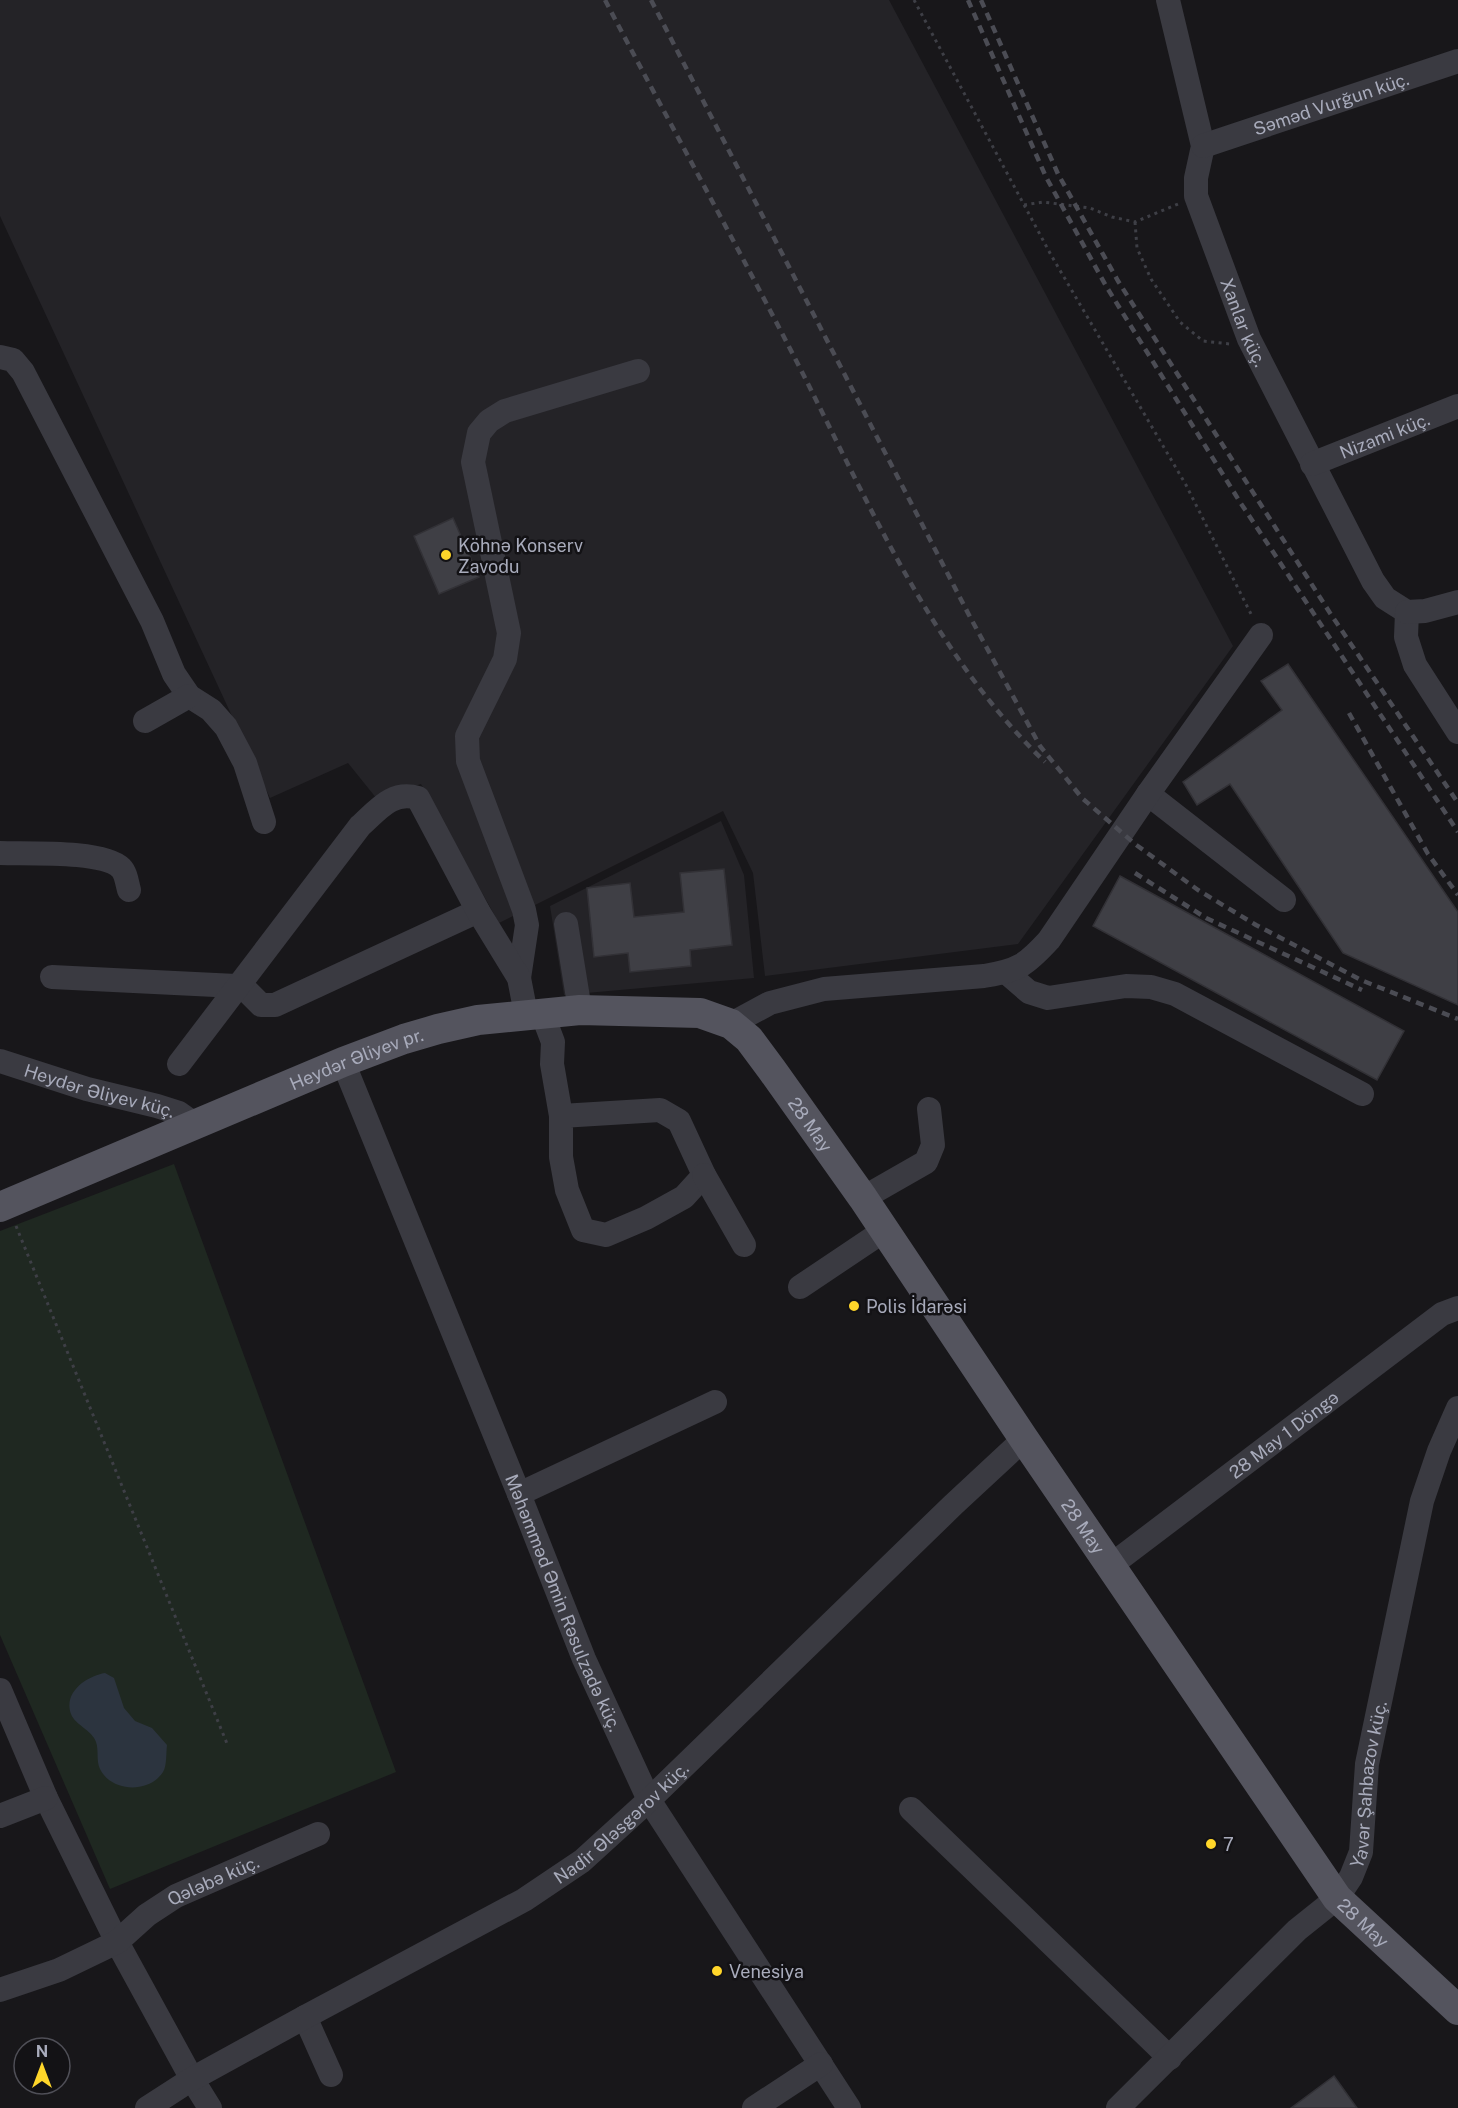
<svg xmlns="http://www.w3.org/2000/svg" width="1458" height="2108" viewBox="0 0 1458 2108" font-family="'Public Sans',sans-serif">
<style>
.built{fill:#242327}
.green{fill:#1f2821}
.water{fill:#2c343f}
.building{fill:#3f3f45;stroke:#323136;stroke-width:1.5}
.lines{fill:none;stroke-linecap:round;stroke-linejoin:round}
.path{stroke:#3e3f46;stroke-width:3;stroke-dasharray:3 4.5;stroke-linecap:butt}
.minor{stroke:#3a3a41;stroke-width:24}
.major{stroke:#54545e;stroke-width:30}
.rail{stroke:#4b4c54;stroke-width:4.5;stroke-dasharray:8 6;stroke-linecap:butt}
.poi-dot{fill:#ffd62a;stroke:#131215;stroke-width:2}
.labels{text-anchor:middle;dominant-baseline:central;stroke-width:5;stroke-linejoin:round;paint-order:stroke}
.street-label{font-size:18px;fill:#a8abbb;stroke:#131215}
.poi-label{font-size:18px;fill:#a8abbb;stroke:#131215;text-anchor:start}
</style>
<rect width="100%" height="100%" fill="#18171a"/>
<path class="built" d="M0,0H889L1233,646L1018,944L765,976L753,873L723,811L499,923L421,784L377,799L348,763L270,798L0,216Z
M721,821L744,875L754,978L564,995L550,906Z"/>
<path class="green" d="M174,1164L396,1772L110,1889L0,1635V1231Z"/>
<path class="water" d="M105,1673L114,1678L124,1708L135,1721L152,1728L167,1745C166,1752 167,1766 163,1772C149,1794 111,1792 100,1769C96,1761 99,1750 96,1742C92,1730 75,1725 71,1714C63,1692 87,1676 105,1673Z"/>
<path class="building" d="M453,518L479,577L439,594L414,536Z
M1288,664L1458,912V1005L1343,953L1230,784L1197,805L1183,782L1282,710L1261,681Z
M724,869L732,945L690,950L691,966L630,972L628,953L594,957L587,888L630,883L634,917L684,912L680,873Z
M1120,876L1404,1031L1377,1080L1093,926Z
M1334,2076L1357,2108H1291Z"/>
<g class="lines">
<path class="path" d="M914,0L1051,255L1186,485L1252,616
M1024,205L1043,202L1090,208L1112,217L1135,222L1178,204
M1135,222L1137,248L1151,279L1180,322L1203,341L1230,344
M16,1226L228,1746"/>
<g class="minor">
<path id="s1" d="M1168,0L1203,146L1196,178V196L1249,339L1373,581L1385,598L1407,612"/>
<path id="s2" d="M1203,146L1458,61"/>
<path d="M0,357L13,360L23,372L152,621L174,674L189,696L211,710L226,727L245,763L264,822"/>
<path id="s3" d="M1312,464L1458,406"/>
<path d="M1407,612L1406,637L1415,665L1458,732"/>
<path d="M1407,612L1425,611L1458,602"/>
<path d="M145,721L189,696"/>
<path d="M1148,794L1284,900"/>
<path d="M0,853C27,854 103,850 121,868C126,873 127,883 129,890"/>
<path d="M566,924L580,1010"/>
<path d="M1007,973L1029,992L1048,998L1126,986L1151,987L1175,994L1362,1094"/>
<path d="M52,977L236,986L240,984L261,1005H275L478,911"/>
<path d="M519,978L527,925L524,910L468,761L467,736L505,659L509,633L473,462L479,433L489,421L505,411L638,371"/>
<path d="M542,1013L553,1042L552,1064L561,1116V1157L567,1190L583,1230L606,1235L646,1218L684,1197L704,1175L679,1121L660,1110L561,1116"/>
<path d="M731,1024L770,1003L824,989L984,976C1018,971 1026,965 1049,940L1148,794L1261,635"/>
<path id="s4" d="M0,1061L87,1089L157,1106L179,1113L196,1125"/>
<path id="s5" d="M343,1062L519,1494L584,1659L649,1800L849,2108"/>
<path d="M179,1064L360,826C378,810 392,790 418,798L478,911L519,978L526,1014"/>
<path d="M704,1175L744,1245"/>
<path d="M863,1198L926,1162L933,1145L929,1109"/>
<path d="M800,1287L885,1230"/>
<path d="M519,1494L715,1402"/>
<path id="s6" d="M1110,1566L1442,1314L1458,1308"/>
<path d="M0,1690L46,1798L117,1942L192,2079L210,2108"/>
<path d="M911,1809L1170,2058"/>
<path d="M0,1816L46,1798"/>
<path id="s7" d="M0,1990L59,1970L117,1942L147,1915L176,1896L318,1834"/>
<path d="M305,2017L331,2075"/>
<path id="s8" d="M147,2108L192,2079L305,2017L524,1900L582,1861L649,1800L953,1505L1024,1439"/>
<path d="M754,2108L821,2064"/>
<path id="s9" d="M1118,2108L1297,1930L1337,1898L1351,1877L1361,1852L1367,1764L1422,1501L1439,1451L1458,1408"/>
</g>
<path class="major" id="s10" d="M0,1207L343,1062L404,1039L438,1029L478,1020L580,1010L700,1013L731,1024L749,1039L772,1070L863,1198L1024,1439L1337,1898L1458,2010"/>
<path class="rail" d="M605,0C670,124 738,247 802,372C871,508 934,655 1045,762
M651,0L969,615L1040,746L1082,798L1135,844L1198,890L1256,925L1361,980L1458,1019
M968,0L1046,177L1106,286L1240,502L1458,832
M981,0L1058,174L1118,281L1330,613L1458,803
M1349,713L1428,854L1458,895
M1135,873L1206,918L1362,990"/>
</g>
<g class="poi-dot">
<circle cx="446" cy="555" r="6"/>
<circle cx="854" cy="1306" r="6"/>
<circle cx="1211" cy="1844" r="6"/>
<circle cx="717" cy="1971" r="6"/>
</g>
<g class="labels">
<g class="street-label">
<text stroke="none"><textPath href="#s2" startOffset="135">Səməd Vurğun küç.</textPath></text>
<text stroke="none"><textPath href="#s1" startOffset="336">Xanlar küç.</textPath></text>
<text stroke="none"><textPath href="#s3" startOffset="78">Nizami küç.</textPath></text>
<text stroke="none"><textPath href="#s10" startOffset="386">Heydər Əliyev pr.</textPath></text>
<text stroke="none"><textPath href="#s4" startOffset="104">Heydər Əliyev küç.</textPath></text>
<text stroke="none"><textPath href="#s10" startOffset="898">28 May</textPath></text>
<text stroke="none"><textPath href="#s6" startOffset="218">28 May 1 Döngə</textPath></text>
<text stroke="none"><textPath href="#s10" startOffset="1384">28 May</textPath></text>
<text stroke="none"><textPath href="#s5" startOffset="584">Məhəmməd Əmin Rəsulzadə küç.</textPath></text>
<text stroke="none"><textPath href="#s9" startOffset="424">Yavər Şahbazov küç.</textPath></text>
<text stroke="none"><textPath href="#s8" startOffset="555">Nadir Ələsgərov küç.</textPath></text>
<text stroke="none"><textPath href="#s7" startOffset="242">Qələbə küç.</textPath></text>
<text stroke="none"><textPath href="#s10" startOffset="1870">28 May</textPath></text>
</g>
<g class="poi-label">
<text x="458" y="545">Köhnə Konserv<tspan x="458" dy="21">Zavodu</tspan></text>
<text x="866" y="1306">Polis İdarəsi</text>
<text x="1223" y="1844">7</text>
<text x="729" y="1971">Venesiya</text>
</g>
</g>
<g transform="translate(42 2066)"><circle r="28" fill="#131215" stroke="#4f4f57" stroke-width="1.5"/>
<path d="M0-4.5L10 22L0 15L-10 22Z" fill="#ffd62a"/>
<text y="-9" font-size="16" font-weight="bold" text-anchor="middle" fill="#a8abbb">N</text>
</g>
</svg>
